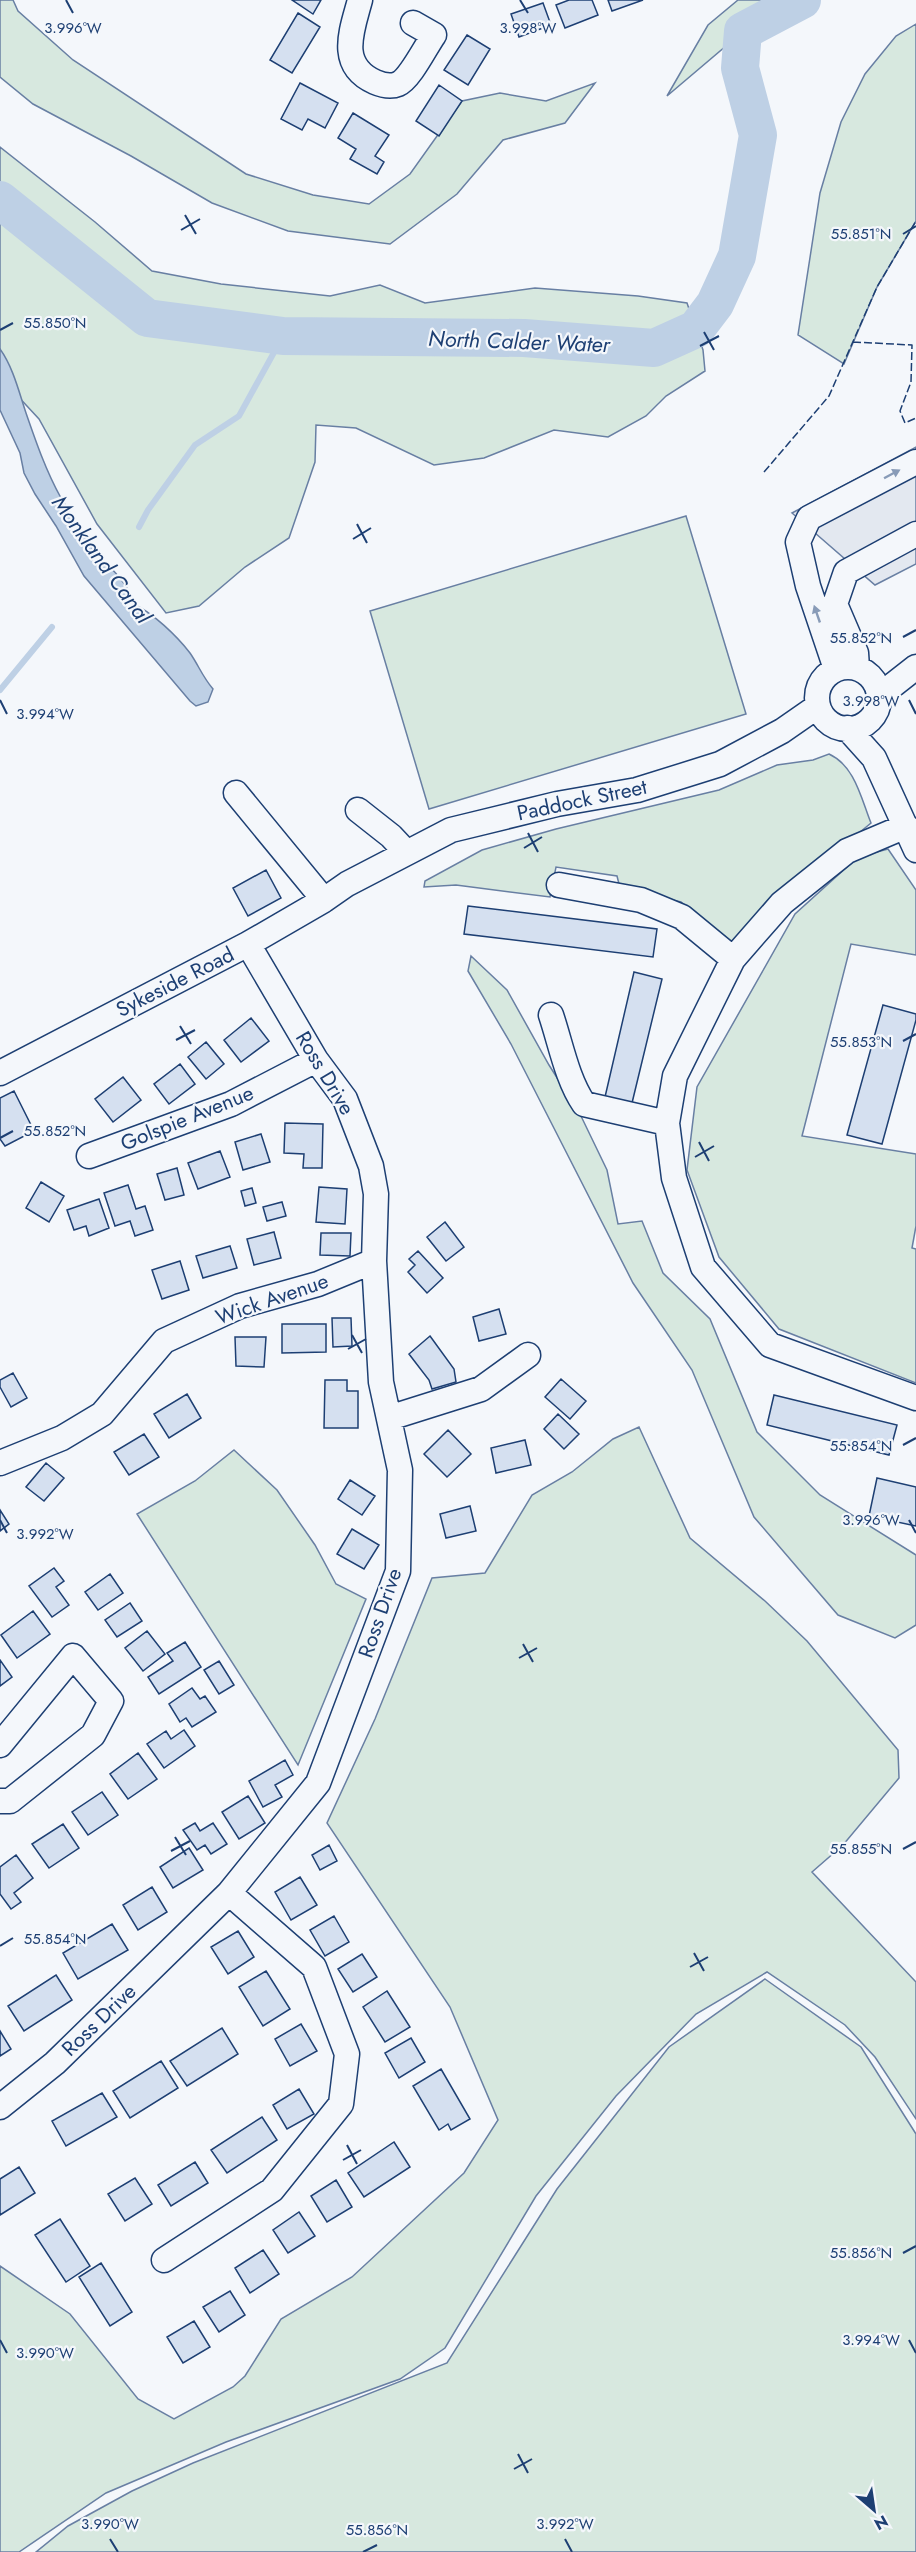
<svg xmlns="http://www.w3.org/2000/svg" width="916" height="2552" viewBox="0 0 916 2552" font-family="Jost,sans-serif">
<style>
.green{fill:#d7e8df;stroke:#687fa3;stroke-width:1.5}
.parking{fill:#e3e8f0;stroke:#687fa3;stroke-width:1.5}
.water{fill:#bed0e5;stroke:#687fa3;stroke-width:1.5}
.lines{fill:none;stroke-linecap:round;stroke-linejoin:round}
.stream{stroke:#bed0e5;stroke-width:6}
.river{stroke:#bed0e5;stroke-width:38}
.building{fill:#d5e0f0;stroke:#1d3f73;stroke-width:1.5}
.minor-casing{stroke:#1d3f73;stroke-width:27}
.minor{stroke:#f4f7fb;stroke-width:24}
.fence{stroke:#1d3f73;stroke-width:1.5;stroke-dasharray:8 3;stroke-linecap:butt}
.oneway{fill:#889bb7}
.ticks{fill:none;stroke:#1d3f73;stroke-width:2}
.labels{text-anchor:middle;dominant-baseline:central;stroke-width:4.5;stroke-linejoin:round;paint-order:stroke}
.street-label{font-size:21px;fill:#1d3f73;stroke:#f4f7fb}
.water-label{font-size:22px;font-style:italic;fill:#1d3f73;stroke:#f4f7fb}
.ticks-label{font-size:15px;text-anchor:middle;fill:#1d3f73;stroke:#f4f7fb;stroke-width:4.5;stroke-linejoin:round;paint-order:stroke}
</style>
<rect width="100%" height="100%" fill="#f4f7fb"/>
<path class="green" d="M0,0H13L18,11L73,60L246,174L313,195L369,204L410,174L462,101L500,93L546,101L595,83L565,123L503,140L457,194L390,244L288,231L212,203L131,156L33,104L0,77Z
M738,0H785L772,7L667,96L708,25Z
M916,24V221L877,287L844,364L798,335L820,193L841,122L865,74L896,36Z
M0,147L95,222L152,271L221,284L330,296L380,285L425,303L535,288L638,296L687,303L703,350L705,371L666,396L646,416L608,437L554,430L484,458L434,465L356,428L316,425L315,462L289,538L245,567L199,606L166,613L97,524L39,419L0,377Z
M686,516L746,714L429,809L370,611Z
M829,754C855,766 861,798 871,823L843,846L742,943L729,945L681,902L620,888L617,876L556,867L550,897L456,885L424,887L425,881L482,850L556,829L719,790L777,765L813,760Z
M888,849L916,890V955L851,944L802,1136L916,1154V1226L912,1248L916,1249V1383L779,1329L719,1257L687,1170L697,1087L795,914L858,857Z
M471,956L507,990L549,1065L580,1114L607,1170L618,1224L642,1221L663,1273L710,1319L757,1432L820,1495L916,1555V1625L895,1638L838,1615L754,1517L692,1370L633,1283L511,1044L468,971Z
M639,1427L690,1538L765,1601L807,1641L898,1750L899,1778L843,1845L812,1872L916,1982V2119L875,2057L845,2025L767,1972L696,2014L616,2096L536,2196L445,2348L400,2379L226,2442L106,2493L19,2552H0V2266L70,2314L138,2399L174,2419L233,2387L245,2376L281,2319L352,2277L464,2173L498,2120L450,2007L327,1823L375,1719L432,1578L485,1573L532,1495L572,1472L613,1439Z
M234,1450L277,1490L315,1545L336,1584L366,1599L298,1765L137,1514L195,1481Z
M765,1979L861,2047L916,2134V2552H36L68,2526L132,2491L193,2463L447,2363L557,2189L669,2047Z"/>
<path class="parking" d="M916,447V564L875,585L792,513Z"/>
<path class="water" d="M0,349C13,367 19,392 26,413C36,442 46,471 61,498C70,513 80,530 90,545C103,563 129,580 133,604C152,612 177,636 190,653C199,666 202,676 213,689L208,702L196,706L190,701L84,576L56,526L35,494L24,473L20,453L0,410Z"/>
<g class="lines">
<path class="stream" d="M139,527L148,510L195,445L239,416L283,336
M0,690L52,627"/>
<path class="river" d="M0,200L147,318L283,336L524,338L654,348L696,329L715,304L737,256L758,135L740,68L743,31L802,0"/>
</g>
<path class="building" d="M292,0H321L313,14Z
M569,0H592L598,15L565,28L556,5Z
M608,0H643L612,11Z
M543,3L551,25L519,37L511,14Z
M298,13L320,27L292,73L270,60Z
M467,35L490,49L468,85L444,70Z
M300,83L338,103L325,128L308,119L302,130L281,119Z
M439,85L462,101L439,136L416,121Z
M353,113L389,135L375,156L384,162L377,174L350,159L356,149L338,138Z
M266,870L281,898L248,916L233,888Z
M468,906L657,929L653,957L464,934Z
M634,972L662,979L632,1103L605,1097Z
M883,1005L916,1014V1020L882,1144L847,1135Z
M251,1018L269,1041L241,1062L224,1040Z
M206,1042L224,1064L206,1079L188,1057Z
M180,1064L195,1084L169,1104L154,1084Z
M123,1077L141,1100L113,1122L95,1099Z
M14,1091L34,1131L5,1146L0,1139V1098Z
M285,1123L323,1124L322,1168H303L304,1154L284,1153Z
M261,1134L270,1162L243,1170L235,1142Z
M220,1151L230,1177L198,1189L188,1163Z
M177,1168L184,1195L165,1200L157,1174Z
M41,1182L64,1196L49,1222L26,1208Z
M128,1185L136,1209L145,1206L153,1230L135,1236L130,1221L115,1226L104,1193Z
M319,1187L347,1189L345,1224L316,1222Z
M252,1188L256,1203L245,1206L241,1191Z
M99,1199L109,1228L89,1236L86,1226L74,1230L67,1210Z
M282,1202L286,1216L267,1221L263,1207Z
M445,1222L464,1247L446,1261L427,1237Z
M274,1232L281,1258L254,1265L247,1239Z
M321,1233H351L350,1256L320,1255Z
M230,1246L237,1268L203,1278L196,1256Z
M418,1251L443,1278L427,1293L408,1272L415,1265L409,1259Z
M180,1261L189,1290L162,1299L152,1270Z
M499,1309L506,1334L479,1341L473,1317Z
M332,1318H351L352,1346L333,1347Z
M282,1324H326V1352L282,1353Z
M430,1336L454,1369L456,1382L432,1389L429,1380L409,1354Z
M235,1337H266L264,1367L236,1366Z
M13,1373L27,1398L11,1407L0,1387V1380Z
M561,1379L586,1401L570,1419L545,1397Z
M325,1380H347V1391H358V1428H324Z
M187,1394L201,1418L169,1438L154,1414Z
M774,1395L897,1425L889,1455L767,1425Z
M558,1414L579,1434L564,1449L544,1429Z
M448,1430L471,1454L447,1477L424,1454Z
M144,1434L159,1457L129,1475L114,1452Z
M525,1440L531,1465L496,1473L491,1448Z
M46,1463L64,1478L44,1501L26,1487Z
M877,1478L916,1487V1526L869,1516Z
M350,1480L375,1496L362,1515L338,1499Z
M470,1506L476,1531L446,1538L440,1514Z
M0,1510L9,1524L0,1531Z
M352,1529L379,1545L364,1569L337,1554Z
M54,1568L64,1581L56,1587L69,1605L52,1617L29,1586Z
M110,1574L123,1593L98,1610L85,1592Z
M130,1603L142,1621L117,1637L105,1620Z
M33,1611L50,1634L17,1658L1,1635Z
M147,1631L165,1654L143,1671L125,1648Z
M185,1642L201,1667L159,1694L148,1677L173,1661L167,1653Z
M0,1660L12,1677L0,1686Z
M219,1661L234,1685L219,1694L204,1670Z
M192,1688L200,1699L205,1696L216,1712L192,1727L186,1718L180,1722L169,1704Z
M184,1730L195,1746L164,1768L147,1744L166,1731L171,1739Z
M138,1753L157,1779L128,1799L110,1774Z
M285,1760L293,1775L275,1785L282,1797L263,1807L249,1781Z
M102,1792L118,1815L88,1835L72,1812Z
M248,1796L265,1823L239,1839L222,1812Z
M195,1823L200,1831L213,1823L227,1844L211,1854L205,1845L197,1850L183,1830Z
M63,1824L79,1848L49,1868L32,1844Z
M329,1845L337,1861L320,1870L312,1855Z
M189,1848L203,1870L173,1888L160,1867Z
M16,1855L33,1878L14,1893L21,1902L11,1909L0,1894V1867Z
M300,1877L317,1905L291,1920L275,1892Z
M152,1887L167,1912L138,1930L123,1905Z
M334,1916L349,1942L325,1956L310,1930Z
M112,1924L128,1950L78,1979L63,1953Z
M238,1931L254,1957L228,1974L211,1947Z
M362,1954L377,1977L353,1992L338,1969Z
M266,1971L290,2009L263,2026L239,1987Z
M56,1975L72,2000L24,2031L8,2006Z
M387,1991L410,2027L385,2042L363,2007Z
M301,2024L317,2051L290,2066L275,2039Z
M222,2028L238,2054L187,2086L170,2061Z
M0,2031L11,2049L0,2056Z
M411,2038L425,2062L399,2078L385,2053Z
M161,2061L178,2088L130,2118L113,2091Z
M441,2069L470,2119L451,2130L448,2124L439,2130L413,2086Z
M299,2089L314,2114L287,2129L273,2105Z
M102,2093L117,2117L66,2146L52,2121Z
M262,2117L277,2140L227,2173L211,2150Z
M394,2142L410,2167L364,2197L348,2173Z
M195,2162L208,2183L171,2206L158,2185Z
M19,2167L35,2193L0,2215V2179Z
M135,2178L152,2204L125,2221L108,2194Z
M336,2180L352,2207L327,2222L311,2196Z
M299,2212L315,2236L288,2253L273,2230Z
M60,2219L90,2266L66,2282L35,2235Z
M263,2250L279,2274L250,2293L235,2268Z
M101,2263L132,2312L110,2326L79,2277Z
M230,2291L245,2315L219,2332L203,2307Z
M194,2321L210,2347L183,2363L167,2337Z"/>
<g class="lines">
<g class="minor-casing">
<path id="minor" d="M360,0C352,30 337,65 375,82C382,85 391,87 398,84C410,79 426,46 434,35L413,23
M817 698a31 31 0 1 1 62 0a31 31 0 1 1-62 0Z
M857,668L856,653L835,604L846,572L916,534
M836,669L808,586L798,542L809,518L916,462
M879,696L916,667
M847,728L874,758L916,850
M236,793L324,900
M358,810L391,836L406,852
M906,826L847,851L782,903L733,959L675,1076L667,1123L674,1178L703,1267L770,1345L916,1398
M559,885L641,900L682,917L733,959
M551,1015C561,1045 567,1079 584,1104L667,1123
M0,1073L248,944L324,900L347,884L451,830L557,804L637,790L720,764L782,731L818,706
M89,1156L231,1104L316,1060
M389,1418L481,1389L528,1355
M0,1463L62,1438L102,1414L164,1341L240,1306L318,1284L374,1261
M0,1745L73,1656L111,1701L93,1735L10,1801H0
M0,2107L55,2063L229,1893L318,1783L398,1571L400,1470L381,1382L374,1261L376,1194L371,1166L345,1099L316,1060L248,944
M164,2260L272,2190L341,2104L347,2054L314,1967L229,1893"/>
</g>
<use href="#minor" class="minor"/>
<path class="fence" d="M853,342L912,345L911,382L900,411L905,423L916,418
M764,472L829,396L877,287L916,221"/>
</g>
<defs><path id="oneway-solid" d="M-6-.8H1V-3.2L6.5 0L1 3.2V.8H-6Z" transform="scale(1.5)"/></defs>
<g class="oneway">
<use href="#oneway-solid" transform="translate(892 474) rotate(-28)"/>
<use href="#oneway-solid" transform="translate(817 614) rotate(-109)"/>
</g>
<path class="ticks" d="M66,0L73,13M520,0L528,13M185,215L196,234M181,230L200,219M903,234L916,226M0,330L13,323M704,332L714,350M700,346L719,336M357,524L367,543M353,539L371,528M903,637L916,630M0,700L7,714M909,700L916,714M528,833L538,852M524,848L542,837M180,1026L191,1044M176,1040L195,1030M903,1041L916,1034M0,1138L13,1131M699,1142L709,1161M695,1157L714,1146M352,1335L362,1353M348,1349L366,1339M903,1445L916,1438M0,1520L7,1533M909,1520L916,1533M523,1644L533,1662M519,1658L537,1648M175,1837L186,1855M903,1849L916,1842M171,1851L190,1841M0,1946L13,1938M694,1953L704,1971M690,1967L708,1957M347,2145L357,2164M343,2160L361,2150M903,2253L916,2246M0,2340L7,2353M909,2340L916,2353M518,2454L528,2473M514,2469L532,2459M110,2539L118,2552M565,2539L572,2552M363,2552L377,2545"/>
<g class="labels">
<g class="street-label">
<text transform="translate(582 800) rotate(-12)">Paddock Street</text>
<text transform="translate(175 982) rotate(-27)">Sykeside Road</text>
<text transform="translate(325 1073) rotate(59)">Ross Drive</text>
<text transform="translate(187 1118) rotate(-22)">Golspie Avenue</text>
<text transform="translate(272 1299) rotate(-19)">Wick Avenue</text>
<text transform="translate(380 1613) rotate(-71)">Ross Drive</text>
<text transform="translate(99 2020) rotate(-44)">Ross Drive</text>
</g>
<g class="water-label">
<text transform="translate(519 341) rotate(2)">North Calder Water</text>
<text transform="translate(102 559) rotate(54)">Monkland Canal</text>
</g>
</g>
<g class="ticks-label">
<text x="73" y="33">3.996°W</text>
<text x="528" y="33">3.998°W</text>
<text x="861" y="239">55.851°N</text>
<text x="55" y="328">55.850°N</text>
<text x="861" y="643">55.852°N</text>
<text x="871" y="706">3.998°W</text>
<text x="45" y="719">3.994°W</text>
<text x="861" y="1047">55.853°N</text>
<text x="55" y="1136">55.852°N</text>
<text x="861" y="1451">55.854°N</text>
<text x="871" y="1525">3.996°W</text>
<text x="45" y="1539">3.992°W</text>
<text x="861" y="1854">55.855°N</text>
<text x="55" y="1944">55.854°N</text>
<text x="861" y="2258">55.856°N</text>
<text x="871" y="2345">3.994°W</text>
<text x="45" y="2358">3.990°W</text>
<text x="110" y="2529">3.990°W</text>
<text x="565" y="2529">3.992°W</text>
<text x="377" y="2535">55.856°N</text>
</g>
<g transform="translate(874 2510) rotate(151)" stroke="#f4f7fb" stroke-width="4.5" paint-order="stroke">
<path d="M0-4.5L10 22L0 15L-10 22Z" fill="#1d3f73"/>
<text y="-9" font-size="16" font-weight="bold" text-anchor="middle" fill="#1d3f73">N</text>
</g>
</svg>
